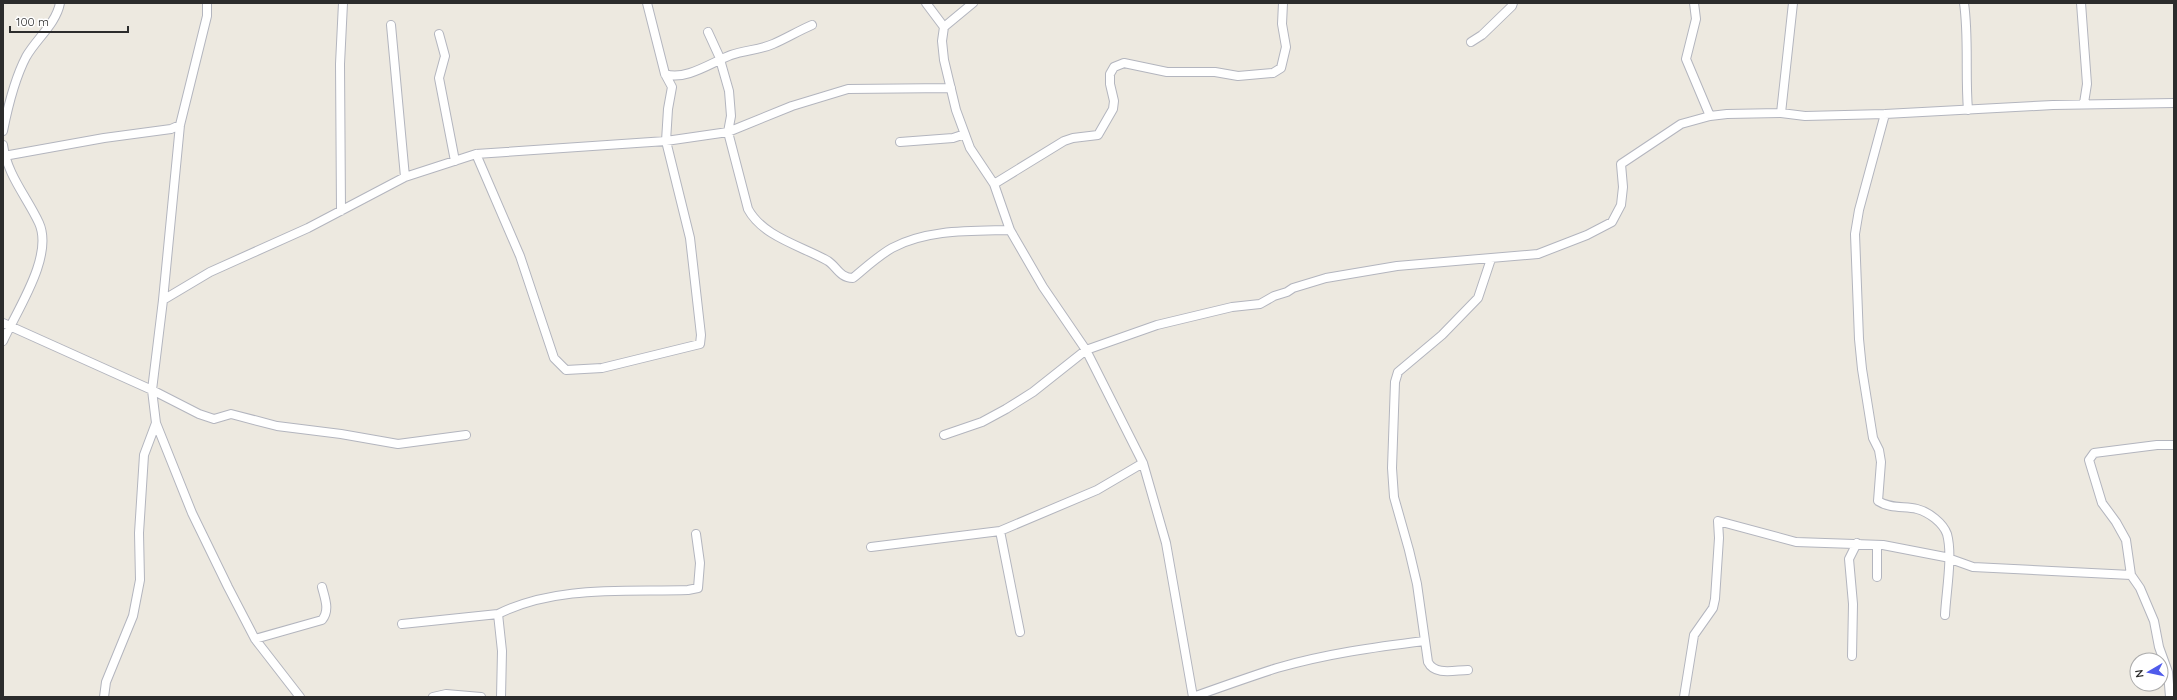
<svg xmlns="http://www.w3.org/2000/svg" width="2177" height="700" viewBox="0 0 2177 700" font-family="Quicksand,sans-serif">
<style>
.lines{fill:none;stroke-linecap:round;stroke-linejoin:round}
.minor-casing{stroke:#b3b5be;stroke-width:10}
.minor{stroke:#fff;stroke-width:8}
</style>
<rect width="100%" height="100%" fill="#ede9e0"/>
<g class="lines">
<g class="minor-casing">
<path id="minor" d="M926,3L944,27L942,41L944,60L956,110L970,148L994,184L1010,230L1043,287L1086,350L1143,463L1166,543L1193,697
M1694,3L1696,19L1686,59L1710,116
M1964,3C1969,38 1965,74 1968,110
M2081,3L2087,84L2084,103
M391,25L405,177
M944,27L973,3
M708,32L719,56L729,91L731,116L728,132L748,209C763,237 802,246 828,261C837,267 840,278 853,278C865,268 878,256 892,248C927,229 972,231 1010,230
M439,34L445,56L439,78L455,161
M1471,42L1482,35L1512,6L1513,3
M665,74C686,81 712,62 731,55C745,50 760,50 773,44C787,38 798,31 812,25
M1781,113L1793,3
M1885,114L1859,210L1855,234L1859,339L1862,369L1873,438L1879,450L1881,462L1878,501C1890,509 1905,506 1917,509C1929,512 1943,523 1947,534C1953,556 1946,592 1945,615
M3,131C8,106 14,80 26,57C36,39 56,24 60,3
M900,142L953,138L965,134
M3,145C7,175 27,197 39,223C54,256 17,310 3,341
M476,154L520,256L554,358L566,370L602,368L700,344L701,335L690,238L666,141L668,109L672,87L665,74L647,3
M4,156L104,138L171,129L180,125
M994,184L1064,141L1073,138L1098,135L1113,109L1114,101L1110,84V74L1114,67L1124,63L1167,72H1215L1238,76L1273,73L1281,68L1286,47L1282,24L1283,3
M341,211L340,64L343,3
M163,300L180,125L207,16V3
M3,323L152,390L199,414L214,419L231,414L277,426L341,434L398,444L466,435
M944,435L982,422L1006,409L1033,392L1086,350L1157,325L1232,307L1260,304L1274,296L1287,292L1293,288L1326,278L1397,266L1538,254L1587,235L1612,222L1621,205L1623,187L1621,164L1681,124L1710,116L1727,114L1781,113L1805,116L1885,114L2053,105L2174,103
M1000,531L1020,632
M1877,545V577
M871,547L1000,531L1097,490L1143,463
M498,614L502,651L501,697
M402,624L498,614C556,585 626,592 688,590L698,588L700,563L696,534
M255,639L322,620C330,610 325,599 322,587
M1852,656L1853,604L1849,559L1857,543
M1468,670C1455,670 1435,676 1428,662L1417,584L1409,550L1394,497L1392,468L1395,382L1398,372L1442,335L1478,298L1491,259
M104,697L106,682L133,616L140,580L139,533L144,455L156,423
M300,697L255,639L228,587L192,513L156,423L152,390L163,300L210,272L308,228L405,177L476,154L666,141L728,132L792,106L848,89L951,88
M433,697L446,694L481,697
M1193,697C1221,687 1249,677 1277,668C1325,654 1375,647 1425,641
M1684,697L1694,635L1713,608L1715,599L1719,538L1718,521L1796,542L1883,545L1945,557L1973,567L2131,575
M2170,697L2168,672L2159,647L2154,621L2140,588L2131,575L2126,540L2116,522L2102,503L2089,460L2094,453L2157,445H2174"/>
</g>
<use href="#minor" class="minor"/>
</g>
<rect width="2177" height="700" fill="none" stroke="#2c2c2c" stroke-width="8"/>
<g transform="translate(2149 672) rotate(261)"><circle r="19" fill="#ffffff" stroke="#ababab"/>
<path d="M0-3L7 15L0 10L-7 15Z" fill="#4f5beb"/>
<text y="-6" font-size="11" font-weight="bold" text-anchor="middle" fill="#2c2c2c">N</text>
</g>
<path d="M10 26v6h118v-6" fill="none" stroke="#2c2c2c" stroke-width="2"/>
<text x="16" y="26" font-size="12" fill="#2c2c2c" stroke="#ffffff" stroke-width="3" paint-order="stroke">100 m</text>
</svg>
